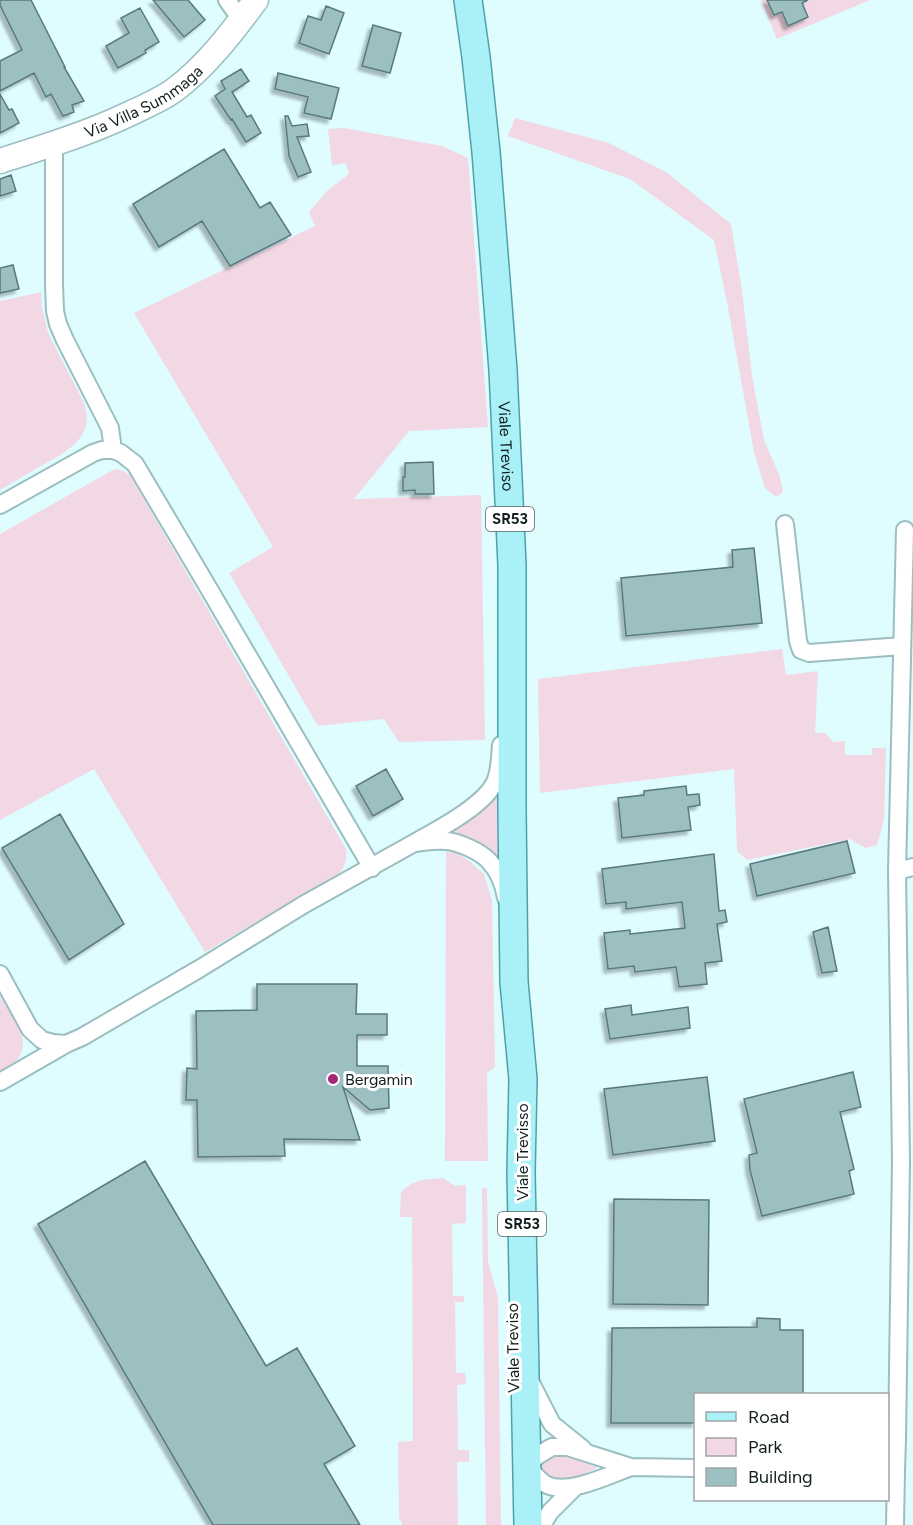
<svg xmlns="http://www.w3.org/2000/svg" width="913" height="1525" viewBox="0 0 913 1525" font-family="Figtree,sans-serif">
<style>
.green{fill:#f2d7e4}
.building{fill:#9cbfc2;stroke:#597a7d;stroke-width:1.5;filter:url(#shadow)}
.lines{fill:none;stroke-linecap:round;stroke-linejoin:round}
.street-casing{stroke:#9bbec1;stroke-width:20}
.secondary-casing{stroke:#9bbec1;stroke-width:27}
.primary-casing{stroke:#4fa1a8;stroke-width:30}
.street{stroke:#fff;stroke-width:16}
.secondary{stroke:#fff;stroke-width:24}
.primary{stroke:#a9f1f7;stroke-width:27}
.poi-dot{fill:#a52779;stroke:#fff;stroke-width:2}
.labels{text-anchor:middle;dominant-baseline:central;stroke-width:6;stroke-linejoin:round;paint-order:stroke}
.shield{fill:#fff;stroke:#596263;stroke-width:1.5}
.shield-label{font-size:15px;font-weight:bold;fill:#121f20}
.street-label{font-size:16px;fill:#121f20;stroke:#fff}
.poi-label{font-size:16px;fill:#121f20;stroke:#fff;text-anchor:start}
</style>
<defs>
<filter id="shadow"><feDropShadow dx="-4" dy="4" stdDeviation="1.5" flood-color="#0004"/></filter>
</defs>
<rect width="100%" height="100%" fill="#dffcff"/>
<path class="green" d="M761,0H870L777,39Z
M515,118L609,143L666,172L731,224L742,290L752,376L764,440L780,477L783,492L776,497L765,488L754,452L727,302L714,240L630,179L508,136Z
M344,128L442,146L468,158L488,427L409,431L354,499L481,495L485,740L399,742L384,719L318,726L229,573L273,547L134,313L315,226L309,212L327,191L349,174L346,163L332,165L328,129Z
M41,292L42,307L48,333L84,403C96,438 66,452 41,466C27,474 14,482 0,490V301Z
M116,469L123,471L130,475L346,849C347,859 345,866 339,874L205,952L94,769L0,820V534L111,471Z
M782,649L786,675L818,671L815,733H825L833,742L845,741V755H872V748H886L884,820L877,845L866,848L850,839L747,860L737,851L734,769L540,793L538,679Z
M502,792V863C483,842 476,838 448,831C469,822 486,810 502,792Z
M446,852L456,853L468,860L484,874L492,901L495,1067L487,1073L488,1161H445Z
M0,996C18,1026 41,1050 0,1073Z
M443,1178L455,1186L466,1185V1223L452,1224L453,1296H464V1302H455L456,1373H465L466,1384L457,1385L458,1450H469V1462H457L458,1525H403L399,1518L398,1442L413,1441L412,1217H400L401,1192C416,1178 424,1180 443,1178Z
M482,1188H487L488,1262L498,1298L501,1525H486Z
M556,1452L597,1463V1468L568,1481L545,1479L536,1462Z"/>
<path class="building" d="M0,0H31L65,67H64L84,101L72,105L74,112L63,116L51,94L46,97L34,73L0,91V61L22,50L0,5Z
M153,0H188L205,20L184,37Z
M767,0H808L802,3L808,17L788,26L782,12L774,15Z
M326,6L344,13L329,54L299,43L308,16L321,20Z
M140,8L159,42L145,50L146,53L118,68L106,46L129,33L121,18Z
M373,25L401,33L390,73L362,66Z
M241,69L249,81L232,92L247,117L251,115L261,133L246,142L232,119L231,120L215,96L225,89L221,81Z
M278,73L339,88L331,119L304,113L308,97L275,89Z
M0,94L9,110L12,109L19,123L0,133Z
M285,116H288L292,126L307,124L309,136L297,137L311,172L298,177L289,156Z
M224,149L260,208L270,202L291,235L230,266L202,221L159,247L133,204Z
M11,175L16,191L0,196V179Z
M13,265L19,289L0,293V268Z
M433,462L434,494H415V490L403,491V477H405V463Z
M754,548L762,623L626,636L621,578L733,567L732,550Z
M386,769L403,799L373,816L356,786Z
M686,786L687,795L699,794L700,805L688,807L691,830L622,838L618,798L644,795V791Z
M60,814L124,924L69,960L2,848Z
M847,841L855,873L757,896L750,864Z
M714,854L719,911L725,910L727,922L717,924L722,961L705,963L707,984L679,987L676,967L635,972L634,966L608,969L604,933L630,930V934L685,928L682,902L626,909V902L606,904L602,869Z
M828,927L837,971L822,973L813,932Z
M257,984H357L356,1014H387V1035H357V1066H388L389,1108L370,1110L343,1087L360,1140L284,1139L285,1156L198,1157L197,1100H186L187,1068L197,1069L196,1011L257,1010Z
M631,1005L632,1015L688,1007L690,1028L610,1039L605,1009Z
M853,1072L861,1107L840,1112L854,1169L849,1171L854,1194L762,1216L750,1170L749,1155L757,1153L744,1099Z
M707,1077L715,1141L613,1155L604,1089Z
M145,1161L266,1366L297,1348L355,1446L324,1464L360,1525H213L38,1224Z
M614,1199L709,1200L708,1305L613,1304Z
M757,1318L780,1319V1330H803V1395H696V1423H611L612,1328L757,1327Z"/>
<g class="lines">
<g class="street-casing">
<path id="street" d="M227,0L241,20
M54,144V284L55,311L58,324L65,340L110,428L113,450L121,453L135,464L205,582L372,868
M0,505L93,453L102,450H113
M785,524L798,641L801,650L809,653L902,646
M905,530L897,871L913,867
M501,745C500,757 500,771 495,782C484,806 437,830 414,843C424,842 436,840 446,841C459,842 479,851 488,860C498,870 504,885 506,898
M0,974L30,1029L42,1040L53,1043L66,1044L82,1037L199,969L303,905L414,843
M0,1082L66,1044
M530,1381L552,1424L583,1449
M526,1465C532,1471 540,1482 547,1485C569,1495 609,1475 631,1467
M525,1468L526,1465L540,1454L552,1447H568L631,1467L696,1468
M888,1471H896L897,1439L901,1161L897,871
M542,1525L550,1512L575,1487
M895,1525L896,1471"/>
</g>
<g class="secondary-casing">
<g id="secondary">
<path id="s1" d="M0,161C44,147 87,134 129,114C144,107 160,100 173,91C205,68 233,31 256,0"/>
</g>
</g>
<g class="primary-casing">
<g id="primary">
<path id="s2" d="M468,0L476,57L486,152L503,370L512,565V809L514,982L523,1079L521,1172L528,1525"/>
</g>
</g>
<use href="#street" class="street"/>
<use href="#secondary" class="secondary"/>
<use href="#primary" class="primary"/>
</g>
<circle class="poi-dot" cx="333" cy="1079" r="6"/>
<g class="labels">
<g class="shield">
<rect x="486" y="507" width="48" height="24" rx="4.5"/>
<rect x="498" y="1212" width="48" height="24" rx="4.5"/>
</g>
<g class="shield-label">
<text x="510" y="519">SR53</text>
<text x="522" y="1224">SR53</text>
</g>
<g class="street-label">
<text stroke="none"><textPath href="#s1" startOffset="156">Via Villa Summaga</textPath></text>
<text stroke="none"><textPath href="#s2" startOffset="448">Viale Treviso</textPath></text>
<text transform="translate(522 1152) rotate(-90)">Viale Trevisso</text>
<text transform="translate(513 1348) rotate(-91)">Viale Treviso</text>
</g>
<g class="poi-label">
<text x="345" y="1079">Bergamin</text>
</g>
</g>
<rect x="694" y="1393" width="195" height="108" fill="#ffffff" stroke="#a0a5a6" stroke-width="1.5"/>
<rect x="706" y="1412" width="30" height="9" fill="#a9f1f7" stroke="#a0a5a6" stroke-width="1.5"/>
<text x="748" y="1423" font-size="18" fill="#121f20">Road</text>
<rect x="706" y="1438" width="30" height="18" fill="#f2d7e4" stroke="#a0a5a6" stroke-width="1.5"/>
<text x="748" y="1453" font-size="18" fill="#121f20">Park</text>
<rect x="706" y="1468" width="30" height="18" fill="#9cbfc2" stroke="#a0a5a6" stroke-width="1.5"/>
<text x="748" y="1483" font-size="18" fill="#121f20">Building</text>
</svg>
